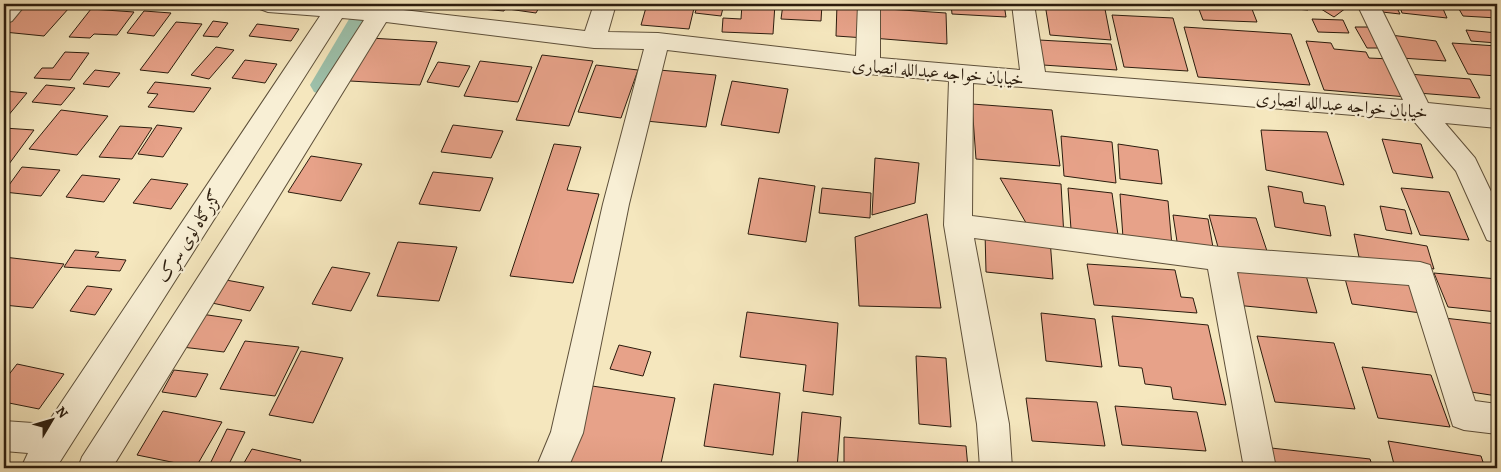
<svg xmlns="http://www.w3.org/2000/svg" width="1501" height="472" viewBox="0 0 1501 472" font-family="Alegreya,Amiri,serif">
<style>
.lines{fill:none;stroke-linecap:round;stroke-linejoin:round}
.canal{fill:#9dc1ab;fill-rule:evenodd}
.building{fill:#e7a289;stroke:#2c1d0e}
.minor-casing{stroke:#5e503a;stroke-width:2}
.minor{fill:#f8efd5;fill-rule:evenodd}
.labels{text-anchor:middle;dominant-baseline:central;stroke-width:4.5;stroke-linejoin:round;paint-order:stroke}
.street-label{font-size:18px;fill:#2c1d0e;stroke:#f8efd5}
</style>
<rect width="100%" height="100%" fill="#f5e7be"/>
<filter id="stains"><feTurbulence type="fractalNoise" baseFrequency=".004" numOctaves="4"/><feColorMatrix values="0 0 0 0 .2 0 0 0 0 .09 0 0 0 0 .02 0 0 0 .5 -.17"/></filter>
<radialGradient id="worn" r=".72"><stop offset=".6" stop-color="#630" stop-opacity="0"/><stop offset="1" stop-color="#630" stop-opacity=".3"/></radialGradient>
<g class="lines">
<path class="canal" d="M358,4H382L332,92L323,95L314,92L310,85Z"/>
</g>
<path class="building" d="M22,4H32L69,8L44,36L4,32V23Z
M472,4H507L504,11L470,8Z
M511,4H541L536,13L508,9Z
M647,4H695L689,29L641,25Z
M698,4H724L721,16L695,13Z
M742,4H775L773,34L722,32L723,18L741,19Z
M783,4H822L821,21L781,19Z
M837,4L854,5V9H865V38L836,36Z
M951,4H1004L1006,17L952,14Z
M1045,4H1104L1111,40L1050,35Z
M1108,4H1168L1170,10L1109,8Z
M1197,4H1250L1257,22L1203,20Z
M1282,4H1306L1308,10L1283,8Z
M1313,4H1338L1346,8L1334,17Z
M1378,4H1395L1400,14L1382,12Z
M1399,4H1441L1447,18L1402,13Z
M1456,4H1493L1497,10V18L1463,16Z
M873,8L946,13L947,44L872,38Z
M91,9L134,12L117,35L94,34L90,38L69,37Z
M144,11L171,13L154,36L127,33Z
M1112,15L1173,18L1188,71L1124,67Z
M1312,19L1343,20L1349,33L1318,32Z
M213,21L228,23L218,37L203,36Z
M176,22L202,24L168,73L140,70Z
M257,24L299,29L291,41L249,36Z
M1184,27L1291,34L1310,85L1198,77Z
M1355,27H1373L1386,48H1367Z
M1466,30L1497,33V43L1471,41Z
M1391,35L1436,41L1446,61L1401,58Z
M370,38L437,42L420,85L350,81Z
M1039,40L1111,44L1117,70L1043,65Z
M1306,41L1331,43L1334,49L1366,52L1369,58L1391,59L1407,97L1324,90Z
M1452,43L1497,46V76L1468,74Z
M216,47L234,50L209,79L191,75Z
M65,52L89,53L70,80L34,78L42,68H53Z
M542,55L593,61L569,126L516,120Z
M245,60L277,64L265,83L232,78Z
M480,61L532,67L518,102L464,96Z
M438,62L470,66L459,87L427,82Z
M596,65L638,70L621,118L578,112Z
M95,70L120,73L109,87L83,84Z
M659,70L716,75L706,127L646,121Z
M1409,74L1470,79L1480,98L1418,93Z
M732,81L788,89L779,133L721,125Z
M155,82L211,88L194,112L148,107L158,94L147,93Z
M46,85L75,88L61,105L32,102Z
M4,91L27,93L7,117H4Z
M972,104L1052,110L1060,166L976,159Z
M61,110L108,116L77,155L29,149Z
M157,125L182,128L163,157L138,154Z
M453,125L503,131L491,158L441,152Z
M120,126L152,128L132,159L99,157Z
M4,128L34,130L9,164L4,163Z
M1261,130L1327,132L1344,185L1266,170Z
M1061,136L1112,142L1116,183L1064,176Z
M1382,139L1421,144L1433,178L1393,173Z
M554,144L581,147L567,190L599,194L573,283L510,276Z
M1118,144L1158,150L1162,184L1120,179Z
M311,156L362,164L341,201L288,192Z
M875,158L919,163L915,203L872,215Z
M22,167L60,170L41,196L4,192Z
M433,172L493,178L480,211L419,204Z
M82,175L120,179L104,202L66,197Z
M759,178L815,186L806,242L748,234Z
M1000,178L1061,184L1064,237L1029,228Z
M151,179L188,184L171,209L133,203Z
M1268,186L1302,192L1304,203L1325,206L1331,236L1275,227Z
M822,188L871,193L870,218L819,213Z
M1068,188L1112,193L1118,235L1071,229Z
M1401,188L1449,192L1469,240L1420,235Z
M1120,194L1168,201L1172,246L1123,238Z
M1380,206L1405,210L1412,234L1386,230Z
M927,214L941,308L859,306L855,237Z
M1173,215L1208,219L1214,253L1178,248Z
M1209,215L1256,218L1267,251L1218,247Z
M985,232L1050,239L1053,279L986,272Z
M1354,234L1427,246L1434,269L1359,257Z
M398,242L457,247L439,301L377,296Z
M75,250L99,252L95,257L126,260L120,271L64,267Z
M4,257L64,264L33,308L4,305Z
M1087,264L1175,270L1181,297L1193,298L1197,313L1094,305Z
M1226,264L1305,272L1317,313L1235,305Z
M332,267L370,273L351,311L312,304Z
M1434,273L1497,279V312L1448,307Z
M1344,275L1411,283L1421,313L1352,304Z
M226,280L264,287L250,311L212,303Z
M87,286L112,289L95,315L70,311Z
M747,312L838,323L833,395L803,391L806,365L740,357Z
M1041,313L1095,319L1102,367L1046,361Z
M201,314L242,320L224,352L182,347Z
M1112,316L1208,325L1226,405L1173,399L1171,387L1145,384L1142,368L1119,366Z
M1444,318L1497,324V396L1471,392Z
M1257,336L1334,343L1355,409L1275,402Z
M245,341L299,347L275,396L220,389Z
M619,345L651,352L643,376L610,369Z
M301,351L343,358L313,423L269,415Z
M916,356L946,358L951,427L919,424Z
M17,364L64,374L39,409L4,402V381Z
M1362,367L1431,375L1450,427L1378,418Z
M174,370L208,374L196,397L162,392Z
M714,384L780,393L773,455L704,446Z
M592,386L675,398L660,468H569Z
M1026,398L1097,402L1105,446L1032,441Z
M1115,406L1197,412L1206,451L1122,445Z
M163,411L222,422L196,467L137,455Z
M802,412L841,417L837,468H797Z
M227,429L245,432L227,468H208Z
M844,437L966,446L968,468H844Z
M1388,441L1481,456L1485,468H1395Z
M1262,447L1370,459L1373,468H1268Z
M252,449L301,460L297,468H241Z
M1044,463L1106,468H1045Z"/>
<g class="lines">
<g class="minor-casing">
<path id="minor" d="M4,4H26L12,21L4,24Z
M257,4H351L585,31L594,4H616L608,32L658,33L856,56L858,4H880V58L1020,70L1012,4H1034L1045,72L1403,100L1357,4H1379L1428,103L1497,110V128L1445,123L1475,158L1497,204V243L1487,240L1456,171L1413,120L973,83L972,216L1220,247L1420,262L1430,265L1475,401L1497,404V434L1464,430L1453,426L1409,285L1237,272L1276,468H1244L1208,269L974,238L1009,424L1012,468H980L977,424L944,225L949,81L868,74L667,50L629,204L583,433L568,468H536L551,432L603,204L644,49L594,48L386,22L112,468H78L82,457L364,20L342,18L56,468H21L28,453L4,451V421L47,424L320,16L268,12L260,9Z"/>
</g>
<use href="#minor" class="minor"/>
</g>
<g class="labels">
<g class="street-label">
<text transform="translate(938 72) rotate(5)">خیابان خواجه عبدالله انصاری</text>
<text transform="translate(1342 105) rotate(5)">خیابان خواجه عبدالله انصاری</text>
<text transform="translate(189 236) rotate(-57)">ګزرګاه لوی سړک</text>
</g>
</g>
<rect width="1501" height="472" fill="none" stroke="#f5e7be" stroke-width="20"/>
<rect x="5" y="5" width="1491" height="462" fill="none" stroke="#2c1d0e" stroke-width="2.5"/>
<rect x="10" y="10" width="1481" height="452" fill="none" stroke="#2c1d0e"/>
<g transform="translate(52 420) rotate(52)" stroke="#f8efd5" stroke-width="4" paint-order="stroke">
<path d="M0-4L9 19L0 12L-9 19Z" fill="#2c1d0e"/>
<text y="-8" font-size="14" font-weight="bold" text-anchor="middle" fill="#2c1d0e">N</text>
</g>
<rect width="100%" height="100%" filter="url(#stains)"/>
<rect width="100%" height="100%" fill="url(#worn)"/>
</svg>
